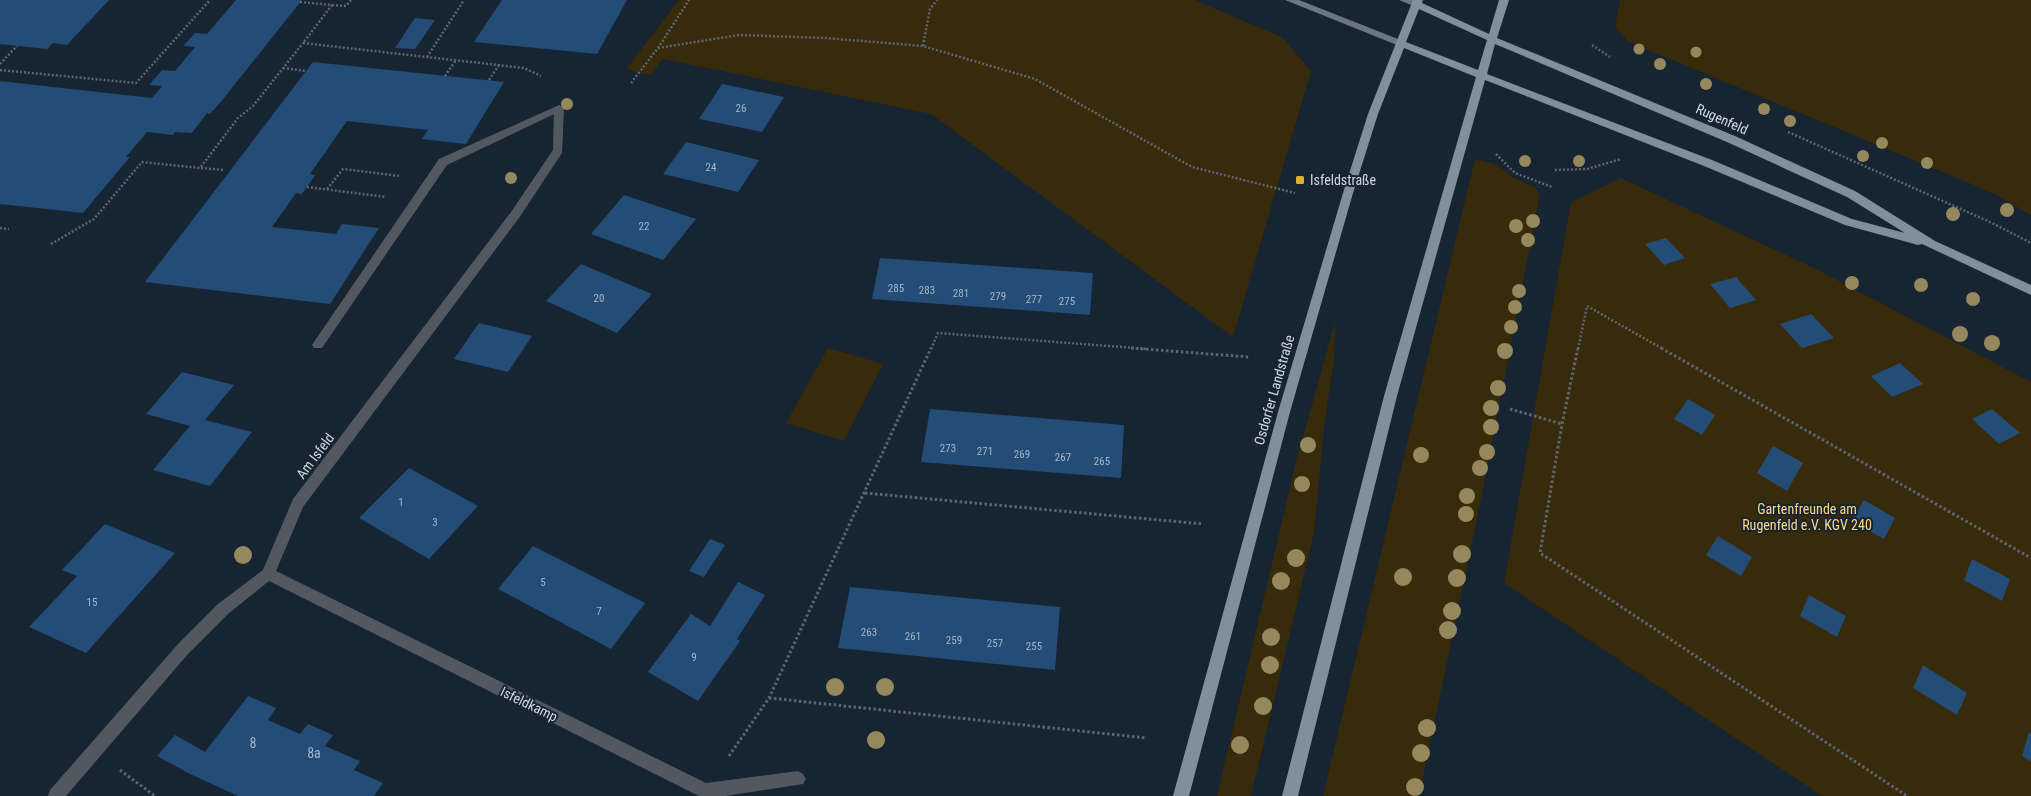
<svg xmlns="http://www.w3.org/2000/svg" width="2031" height="796" viewBox="0 0 2031 796" font-family="'Roboto Condensed',sans-serif">
<style>
.green{fill:#372b0c}
.building{fill:#234c76}
.lines{fill:none;stroke-linecap:round;stroke-linejoin:round}
.path-far1{stroke:#5b6671;stroke-width:2.5;stroke-dasharray:2 2;stroke-linecap:butt}
.path{stroke:#5b6671;stroke-width:3;stroke-dasharray:2.5 2.5;stroke-linecap:butt}
.lane{fill:#52585f;fill-rule:evenodd}
.street{fill:#52585f;fill-rule:evenodd}
.secondary{fill:#6c7681;fill-rule:evenodd}
.primary{fill:#818e9c;fill-rule:evenodd}
.tree{fill:#96885d}
.poi-dot{fill:#dfb133;stroke:#172431;stroke-width:2}
.labels{text-anchor:middle;dominant-baseline:central;stroke-width:4;stroke-linejoin:round;paint-order:stroke}
.number-label{font-size:11px;fill:#a6b6c7}
.street-label{font-size:14px;fill:#d1d9e2;stroke:#172431}
.poi-label{font-size:14px;fill:#d1d9e2;stroke:#172431;text-anchor:start}
.park-label{font-size:14px;fill:#fed981;stroke:#172431}
.near-number-label{font-size:14px;fill:#a6b6c7}
</style>
<rect width="100%" height="100%" fill="#172431"/>
<path class="green" d="M679,0H1194L1282,37L1311,71L1233,337L931,114L663,59L650,75L626,69Z
M1620,0H2031V215L1993,193L1629,42L1615,27Z
M1475,159L1496,164L1514,178L1535,187L1540,194L1479,509L1419,796H1323Z
M1621,178L1814,268L2031,382V796H1822L1504,583L1571,202Z
M1335,322L1334,359L1325,420L1314,533L1251,796H1217L1297,458Z
M828,348L883,364L844,441L786,423Z"/>
<path class="building" d="M0,0H109L67,45L53,43L47,49L0,44Z
M236,0H302L220,103L210,114L207,113L192,133L175,132L173,135L147,132L126,157H130L83,213L0,204V81L152,98L162,86L149,85L162,70L175,71L195,47L183,46L195,33L207,34Z
M502,0H627L597,54L474,42Z
M415,18L435,20L415,49L395,48Z
M313,62L504,82L466,144L422,139L428,130L347,121L310,174L315,175L302,194L296,193L272,227L336,234L342,224L379,228L330,304L145,282Z
M722,84L784,97L762,132L699,119Z
M686,142L759,160L738,192L663,174Z
M624,195L696,219L663,260L591,234Z
M1666,238L1685,258L1664,265L1645,244Z
M880,258L1093,273L1090,315L872,299Z
M581,264L652,294L617,333L546,301Z
M1736,277L1756,300L1730,308L1710,284Z
M1811,314L1834,338L1802,348L1780,324Z
M479,323L532,336L508,372L454,359Z
M1900,363L1923,384L1892,397L1871,376Z
M182,372L234,385L205,420L252,432L210,486L153,470L190,426L146,414Z
M1688,399L1715,415L1702,435L1674,419Z
M930,409L1124,425L1121,478L921,462Z
M1992,409L2020,433L1999,444L1972,419Z
M1773,446L1803,463L1787,491L1757,473Z
M409,468L478,506L429,559L359,518Z
M1864,500L1895,518L1884,539L1852,521Z
M105,524L175,553L86,653L29,627L77,576L62,570Z
M1718,536L1752,557L1741,576L1706,555Z
M710,539L725,545L704,577L689,571Z
M533,546L645,603L611,649L498,589Z
M1972,559L2010,579L2002,601L1964,580Z
M738,582L765,595L737,639L740,641L698,701L648,672L691,614L710,626Z
M850,587L1060,607L1055,670L838,648Z
M1809,595L1846,616L1837,637L1800,616Z
M1923,665L1967,693L1957,715L1913,688Z
M248,696L276,708L268,720L300,734L308,724L333,735L325,746L360,761L354,770L383,783L374,796H238L188,773L157,756L175,735L205,752Z
M2029,732L2031,734V761L2022,756Z"/>
<g class="lines">
<path class="path-far1" d="M300,2L332,5L303,43L524,68L541,76
M332,5L346,6L351,0
M1592,45L1610,57
M923,46L930,9L937,0
M658,48L739,35L826,38L923,46L1035,79L1192,167L1295,193
M427,57L464,0
M0,64L17,46
M283,68L306,71
M0,70L136,83L210,0
M445,76L456,60
M489,80L499,65
M631,83L658,48L689,0
M1788,132L1990,222L2031,243
M1496,154L1515,173L1552,187
M201,168L223,170
M1555,170L1587,169L1621,159
M307,187L386,197
M327,189L343,169L400,176
M0,228L9,229
M51,244L94,219L142,162L200,168L238,118L253,106L303,43
M931,349L938,333L1148,349
M1578,349L1587,306L1663,349"/>
<path class="path" d="M1131,348L1249,357
M1578,348L1562,424L1540,553L1907,796
M1661,348L2031,558
M1510,409L1562,424
M865,493L1203,524
M769,698L1147,738
M729,756L769,698L931,348
M120,770L155,796"/>
<path class="lane" d="M559,105L564,108L563,110L447,165L322,348H314L312,345L314,342L439,159Z"/>
<path class="street" d="M559,105L564,108L562,153L519,218L303,507L276,571L706,783L798,771L803,774L806,779L803,784L726,796H699L269,581L228,614L188,654L66,796H48L50,790L178,644L218,604L263,570L293,499L511,212L553,150L554,108Z"/>
<path class="secondary" d="M1285,0H1299L1403,41L1405,43L1403,45H1397Z
M1399,0H1414L1421,4L1416,7Z"/>
<path class="primary" d="M1413,0H1423L1422,3L1489,34L1499,0H1509L1497,38L1735,136L1855,191L1935,241L2031,285V295L1922,244L1918,245L1845,225L1704,166L1485,80L1397,396L1298,796H1282L1384,396L1476,77L1404,48L1378,114L1353,193L1290,412L1189,796H1173L1278,412L1343,193L1368,114ZM1419,9L1487,40L1478,70L1406,42ZM1495,44L1727,142L1847,197L1905,233L1852,219L1712,160L1487,74Z"/>
</g>
<g class="tree">
<circle cx="1639" cy="49" r="5.5"/>
<circle cx="1696" cy="52" r="5.5"/>
<circle cx="1660" cy="64" r="6"/>
<circle cx="1706" cy="84" r="6"/>
<circle cx="567" cy="104" r="6"/>
<circle cx="1764" cy="109" r="6"/>
<circle cx="1790" cy="121" r="6"/>
<circle cx="1882" cy="143" r="6"/>
<circle cx="1863" cy="156" r="6"/>
<circle cx="1525" cy="161" r="6"/>
<circle cx="1579" cy="161" r="6"/>
<circle cx="1927" cy="163" r="6"/>
<circle cx="511" cy="178" r="6"/>
<circle cx="2007" cy="210" r="7"/>
<circle cx="1953" cy="214" r="7"/>
<circle cx="1533" cy="221" r="7"/>
<circle cx="1516" cy="226" r="7"/>
<circle cx="1528" cy="240" r="7"/>
<circle cx="1852" cy="283" r="7"/>
<circle cx="1921" cy="285" r="7"/>
<circle cx="1519" cy="291" r="7"/>
<circle cx="1973" cy="299" r="7"/>
<circle cx="1515" cy="307" r="7"/>
<circle cx="1511" cy="327" r="7"/>
<circle cx="1960" cy="334" r="8"/>
<circle cx="1992" cy="343" r="8"/>
<circle cx="1505" cy="351" r="8"/>
<circle cx="1498" cy="388" r="8"/>
<circle cx="1491" cy="408" r="8"/>
<circle cx="1491" cy="427" r="8"/>
<circle cx="1308" cy="445" r="8"/>
<circle cx="1487" cy="452" r="8"/>
<circle cx="1421" cy="455" r="8"/>
<circle cx="1480" cy="468" r="8"/>
<circle cx="1302" cy="484" r="8"/>
<circle cx="1467" cy="496" r="8"/>
<circle cx="1466" cy="514" r="8"/>
<circle cx="1462" cy="554" r="9"/>
<circle cx="243" cy="555" r="9"/>
<circle cx="1296" cy="558" r="9"/>
<circle cx="1403" cy="577" r="9"/>
<circle cx="1457" cy="578" r="9"/>
<circle cx="1281" cy="581" r="9"/>
<circle cx="1452" cy="611" r="9"/>
<circle cx="1448" cy="630" r="9"/>
<circle cx="1271" cy="637" r="9"/>
<circle cx="1270" cy="665" r="9"/>
<circle cx="835" cy="687" r="9"/>
<circle cx="885" cy="687" r="9"/>
<circle cx="1263" cy="706" r="9"/>
<circle cx="1427" cy="728" r="9"/>
<circle cx="876" cy="740" r="9"/>
<circle cx="1240" cy="745" r="9"/>
<circle cx="1421" cy="753" r="9"/>
<circle cx="1415" cy="787" r="9"/>
</g>
<rect class="poi-dot" x="1295" y="175" width="10" height="10" rx="2.5"/>
<g class="labels">
<g class="number-label">
<text x="741" y="108">26</text>
<text x="711" y="167">24</text>
<text x="644" y="226">22</text>
<text x="896" y="288">285</text>
<text x="927" y="290">283</text>
<text x="961" y="293">281</text>
<text x="998" y="296">279</text>
<text x="599" y="298">20</text>
<text x="1034" y="299">277</text>
<text x="1067" y="301">275</text>
<text x="948" y="448">273</text>
<text x="985" y="451">271</text>
<text x="1022" y="454">269</text>
<text x="1063" y="457">267</text>
<text x="1102" y="461">265</text>
<text x="401" y="502">1</text>
<text x="435" y="522">3</text>
<text x="543" y="582">5</text>
<text x="92" y="602">15</text>
<text x="599" y="611">7</text>
<text x="869" y="632">263</text>
<text x="913" y="636">261</text>
<text x="954" y="640">259</text>
<text x="995" y="643">257</text>
<text x="1034" y="646">255</text>
<text x="694" y="657">9</text>
</g>
<g class="street-label">
<text transform="translate(1722 119) rotate(24)">Rugenfeld</text>
<text transform="translate(1274 390) rotate(-74)">Osdorfer Landstraße</text>
<text transform="translate(315 456) rotate(-53)">Am Isfeld</text>
<text transform="translate(529 704) rotate(26)">Isfeldkamp</text>
</g>
<g class="poi-label">
<text x="1310" y="180">Isfeldstraße</text>
</g>
<g class="park-label">
<text x="1807" y="509">Gartenfreunde am<tspan x="1807" dy="16">Rugenfeld e.V. KGV 240</tspan></text>
</g>
<g class="near-number-label">
<text x="253" y="743">8</text>
<text x="314" y="753">8a</text>
</g>
</g>
</svg>
